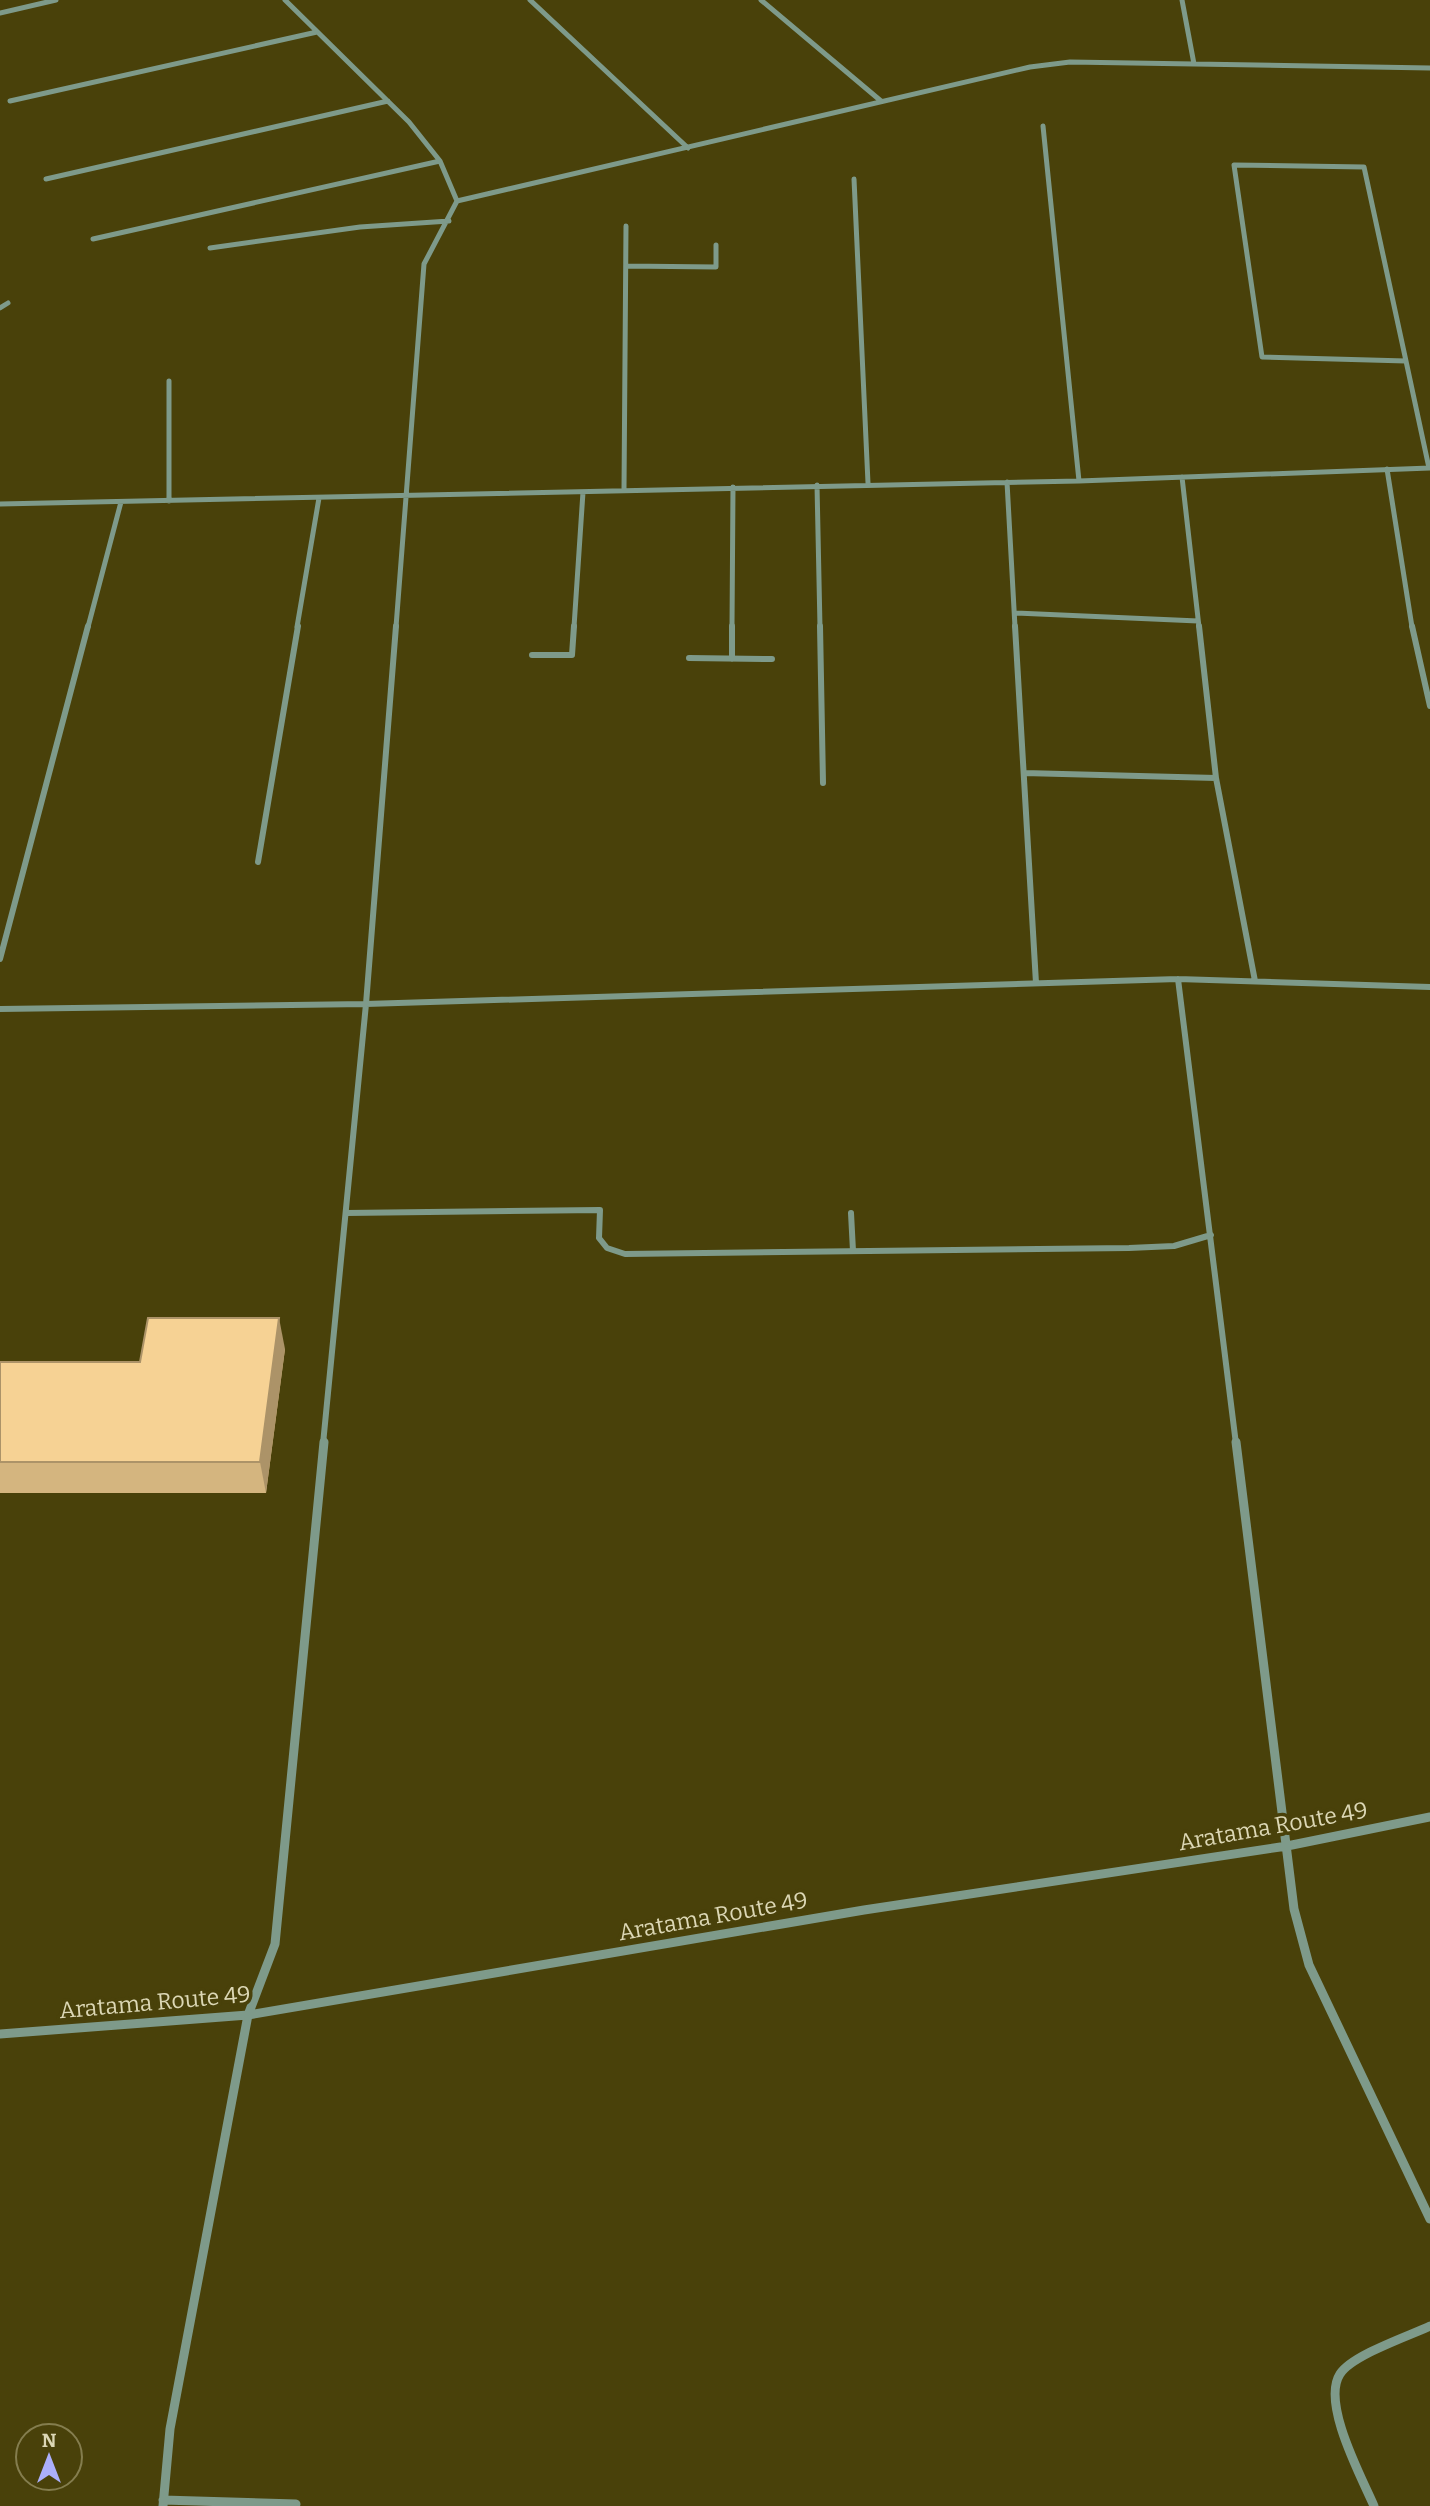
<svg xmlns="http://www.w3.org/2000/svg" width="1430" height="2506" viewBox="0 0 1430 2506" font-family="Bitter,serif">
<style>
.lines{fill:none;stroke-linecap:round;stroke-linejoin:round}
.minor-far2{stroke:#7e9a8a;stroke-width:5}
.minor-far1{stroke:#7e9a8a;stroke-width:6}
.minor{stroke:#7e9a8a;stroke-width:9}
.wall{fill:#d4b57f}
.shaded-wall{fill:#ac9368}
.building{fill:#f6d294;stroke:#ac9368;stroke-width:2}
.labels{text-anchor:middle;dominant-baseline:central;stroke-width:7;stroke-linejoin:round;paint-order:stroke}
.near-street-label{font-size:23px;fill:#dcd7b5;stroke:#49410a}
</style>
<rect width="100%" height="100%" fill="#49410a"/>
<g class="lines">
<path class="minor-far2" d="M285,0L409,122L440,161L457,201L424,264L396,627
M530,0L688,148
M761,0L881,101
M1182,0L1194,64
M0,13L56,0
M10,101L317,32
M1043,126L1079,481
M1234,165L1364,167L1406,361L1262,357Z
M46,179L388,101
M854,179L868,483
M457,201L1030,67L1070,62L1430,68
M93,239L440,161
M210,248L360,227L449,221
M626,266L716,267V245
M0,308L8,303
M1406,361L1429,468
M169,381V501
M1387,469L1412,627
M1182,477L1199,627
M1007,482L1015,627
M817,485L820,627
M624,490L626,226
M0,504L1079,481L1430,468
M1015,613L1198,621
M88,627L121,502
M297,627L319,498
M574,627L583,492
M732,627L733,487"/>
<path class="minor-far1" d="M820,626L823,783
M1015,626L1036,983
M1199,626L1216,778L1255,981
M1412,626L1430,706
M532,655H572L574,626
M689,658L772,659
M732,659V626
M1024,773L1216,778
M258,862L298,626
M0,959L88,626
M1178,979L1236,1444
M0,1009L366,1004L1178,979L1430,987
M346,1213L600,1210L599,1238L607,1248L625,1254L1129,1248L1174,1246L1211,1235
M851,1213L853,1251
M323,1444L366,1004L396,626"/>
<path class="minor" d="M1236,1442L1294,1909L1309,1965L1430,2219
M0,2034L248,2015L864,1910L1287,1846L1430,1817
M163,2500L296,2504
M163,2506L170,2429L248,2015L275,1944L324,1442
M1374,2506C1362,2478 1321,2403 1340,2374C1352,2355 1409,2336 1430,2326"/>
</g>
<path class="wall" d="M285,1349L266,1493H0V1362H140Z"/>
<path class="shaded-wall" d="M279,1318L285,1349L266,1493L260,1462Z"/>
<path class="building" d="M148,1318H279L260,1462H0V1362H140Z"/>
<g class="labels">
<g class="near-street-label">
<text transform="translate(1273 1826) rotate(-10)">Aratama Route 49</text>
<text transform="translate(713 1916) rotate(-10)">Aratama Route 49</text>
<text transform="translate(155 2002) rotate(-5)">Aratama Route 49</text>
</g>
</g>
<g transform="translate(49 2457)"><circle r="33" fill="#49410a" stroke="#847d4e" stroke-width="2"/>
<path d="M0-5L12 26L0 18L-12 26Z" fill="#abaffb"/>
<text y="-10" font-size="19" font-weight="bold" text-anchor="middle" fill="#dcd7b5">N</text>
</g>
</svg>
